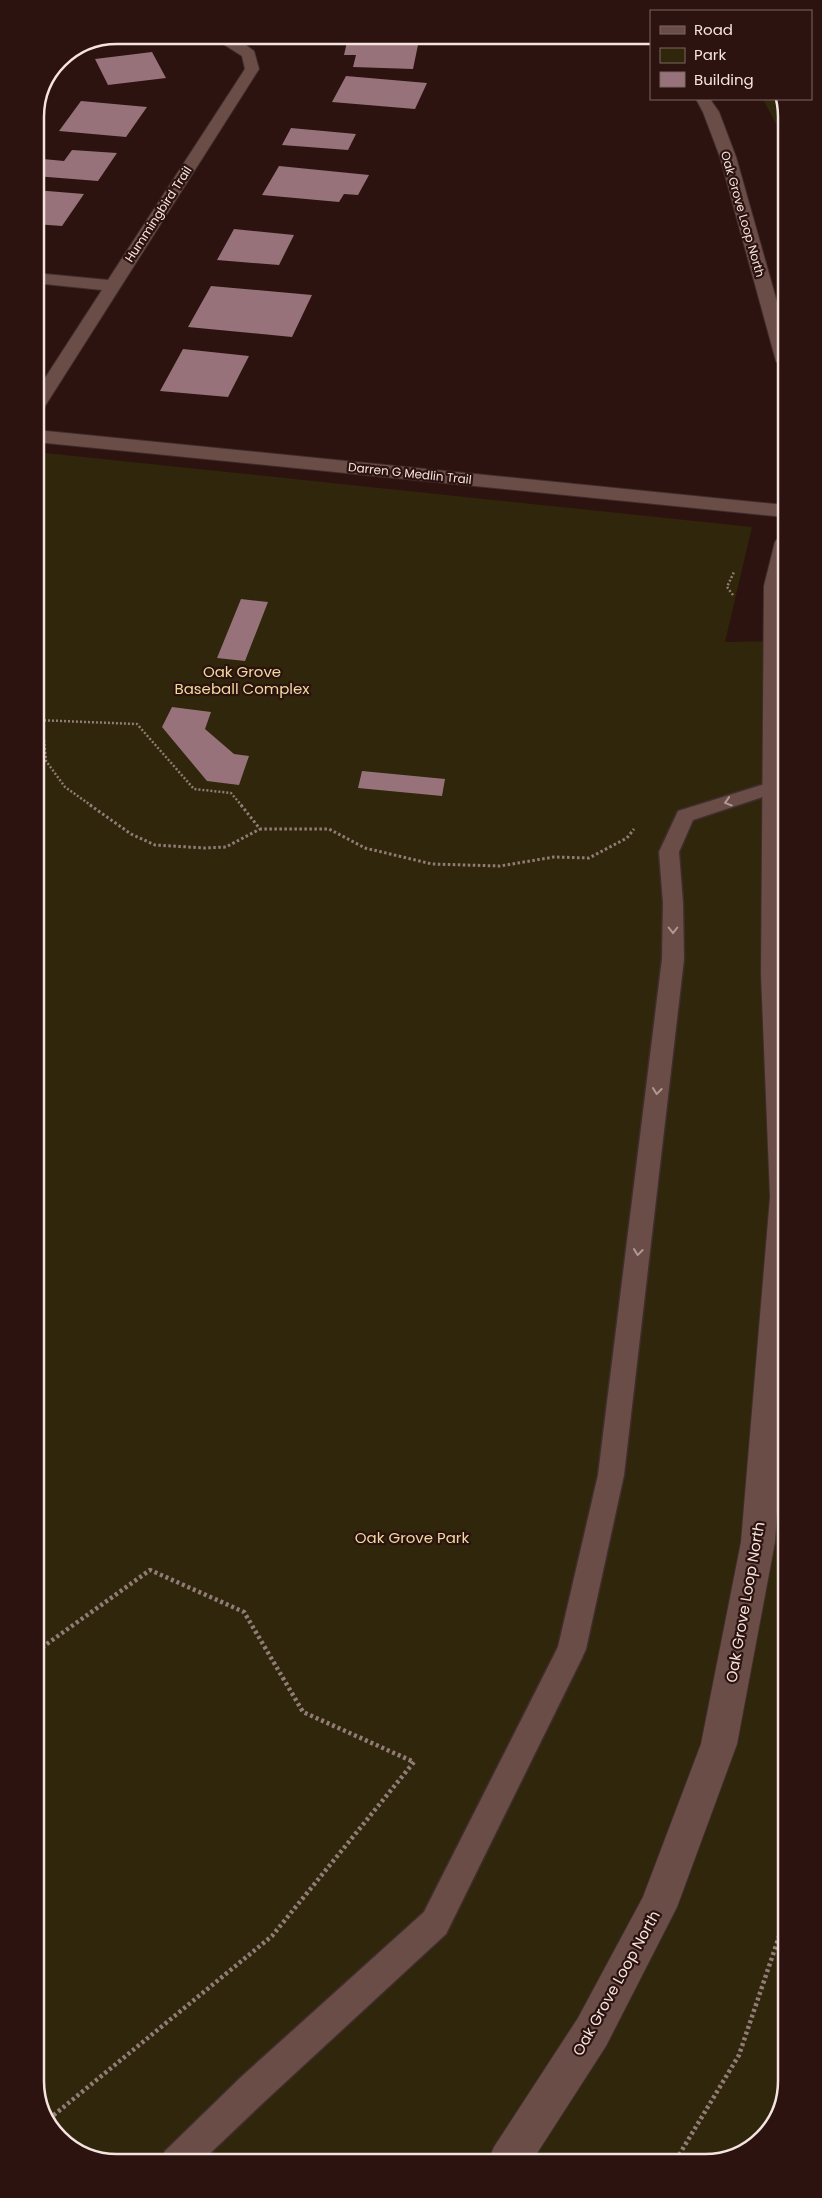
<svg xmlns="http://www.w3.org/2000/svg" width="822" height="2198" viewBox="0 0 822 2198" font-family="Poppins,sans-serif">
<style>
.green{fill:#2f260b}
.building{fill:#97727b}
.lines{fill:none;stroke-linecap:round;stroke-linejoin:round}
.lane-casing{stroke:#402e2d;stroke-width:3}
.street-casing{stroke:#402e2d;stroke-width:2}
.secondary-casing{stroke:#402e2d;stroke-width:2}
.path-far2{stroke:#927c78;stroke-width:2.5;stroke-dasharray:2 2;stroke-linecap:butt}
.path-far1{stroke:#927c78;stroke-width:3;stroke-dasharray:2.5 2.5;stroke-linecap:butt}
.path{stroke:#927c78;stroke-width:4.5;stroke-dasharray:3 3;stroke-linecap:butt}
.lane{fill:#6b4d47;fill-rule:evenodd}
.street{fill:#6b4d47;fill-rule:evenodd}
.secondary{fill:#6b4d47;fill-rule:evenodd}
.oneway{stroke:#b09893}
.labels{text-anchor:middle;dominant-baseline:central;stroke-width:4.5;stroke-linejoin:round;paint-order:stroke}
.far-street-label{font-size:12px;fill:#f5e3df;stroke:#2c130f}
.park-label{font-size:15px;fill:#efdba1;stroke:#2c130f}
.street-label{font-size:15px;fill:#f5e3df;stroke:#2c130f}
.rim{fill:none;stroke:#f5e3df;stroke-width:2.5}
</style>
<rect width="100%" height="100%" fill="#2c130f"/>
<path class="green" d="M763,99H784V140Z
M36,452L752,527L725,642L785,641L787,2081L770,2131L726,2160L112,2163L67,2146L38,2102Z"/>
<path class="building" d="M377,35H423L421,41L376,38Z
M347,42L418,45L413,69L353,67L356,55H344Z
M152,52L166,78L108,85L95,59Z
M346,76L427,83L415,109L332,102Z
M81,101L147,107L126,137L59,131Z
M291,128L356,134L348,150L282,145Z
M72,150L117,153L98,181L35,176V170L43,159L64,161Z
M279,166L369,175L358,195L344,194L339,202L262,195Z
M35,190L84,194L62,226L35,224Z
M234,229L294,235L279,265L217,260Z
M211,286L312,295L292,337L188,327Z
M183,349L249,356L228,397L160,391Z
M241,599L268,602L245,661L217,658Z
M172,707L211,712L205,729L234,754L249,756L239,785L207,781L162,727Z
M362,771L445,779L442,796L358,788Z"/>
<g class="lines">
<g class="lane-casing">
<path id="lane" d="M774,781L781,783L784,787L781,791L693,820L679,852L683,903L684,959L624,1475L586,1649L582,1658L446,1934L264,2102L201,2162L160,2163L165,2151L240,2078L424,1912L558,1647L598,1475L662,959L663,903L659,852L678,811Z"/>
</g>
<g class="street-casing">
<path id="street" d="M209,35H229L236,38L254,51L259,69L45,406L43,410L36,412V392L102,290L35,283V273L108,280L245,69L242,56Z
M36,430L785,505V517L36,442Z"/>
</g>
<g class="secondary-casing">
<path id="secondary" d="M696,99H710L719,112L736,157L784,327L785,366L779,365L776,361L720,157L703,112Z
M785,536L786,1376L775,1542L737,1744L677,1907L606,2046L532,2161H488L494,2147L578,2018L643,1897L701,1744L741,1542L770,1197L761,974L764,586L775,542L778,538Z"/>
</g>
<path class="path-far2" d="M733,595L727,587L734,572
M36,720L137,724L194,789L231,793L242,806
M42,720L46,761L65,787L92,806"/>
<path class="path-far1" d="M90,805L131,834L155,845L205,848L226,847L260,829
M241,805L260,829H329L365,848L432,864L500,866L554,857L589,858L627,838L634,829"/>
<path class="path" d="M37,1651L150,1570L244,1612L303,1712L414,1762L272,1936L49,2119
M676,2160L739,2055L787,1913"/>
<use href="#lane" class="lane"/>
<use href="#street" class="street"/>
<use href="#secondary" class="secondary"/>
</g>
<defs><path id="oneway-chevron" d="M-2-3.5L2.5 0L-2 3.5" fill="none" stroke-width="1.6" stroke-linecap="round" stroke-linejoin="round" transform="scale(1.25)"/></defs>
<g class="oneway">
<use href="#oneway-chevron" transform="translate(728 802) rotate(163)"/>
<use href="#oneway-chevron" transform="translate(673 930) rotate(90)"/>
<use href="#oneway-chevron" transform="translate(657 1091) rotate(97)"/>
<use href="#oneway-chevron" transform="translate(638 1252) rotate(97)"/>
</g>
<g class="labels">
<g class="far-street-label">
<text transform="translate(158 214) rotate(-57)">Hummingbird Trail</text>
<text transform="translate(743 214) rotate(74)">Oak Grove Loop North</text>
<text transform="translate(410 473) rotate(6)">Darren G Medlin Trail</text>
</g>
<g class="park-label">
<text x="242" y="671">Oak Grove<tspan x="242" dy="17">Baseball Complex</tspan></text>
<text x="412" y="1537">Oak Grove Park</text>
</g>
<g class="street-label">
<text transform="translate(745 1602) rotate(-80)">Oak Grove Loop North</text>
<text transform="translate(616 1983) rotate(-61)">Oak Grove Loop North</text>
</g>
</g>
<path d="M0 0H822V2198H0ZM117 44H705A73 73 0 0 1 778 117V2081A73 73 0 0 1 705 2154H117A73 73 0 0 1 44 2081V117A73 73 0 0 1 117 44Z" fill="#2c130f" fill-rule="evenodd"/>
<path class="rim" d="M117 44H705A73 73 0 0 1 778 117V2081A73 73 0 0 1 705 2154H117A73 73 0 0 1 44 2081V117A73 73 0 0 1 117 44Z"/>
<rect x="650" y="10" width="162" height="90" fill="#2c130f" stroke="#7c6662"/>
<rect x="660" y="26" width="25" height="8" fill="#6b4d47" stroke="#7c6662"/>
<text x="694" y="35" font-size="15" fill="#f5e3df">Road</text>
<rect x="660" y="48" width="25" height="15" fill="#2f260b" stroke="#7c6662"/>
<text x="694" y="60" font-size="15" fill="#f5e3df">Park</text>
<rect x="660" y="72" width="25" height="15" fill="#97727b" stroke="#7c6662"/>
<text x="694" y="85" font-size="15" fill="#f5e3df">Building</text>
</svg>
